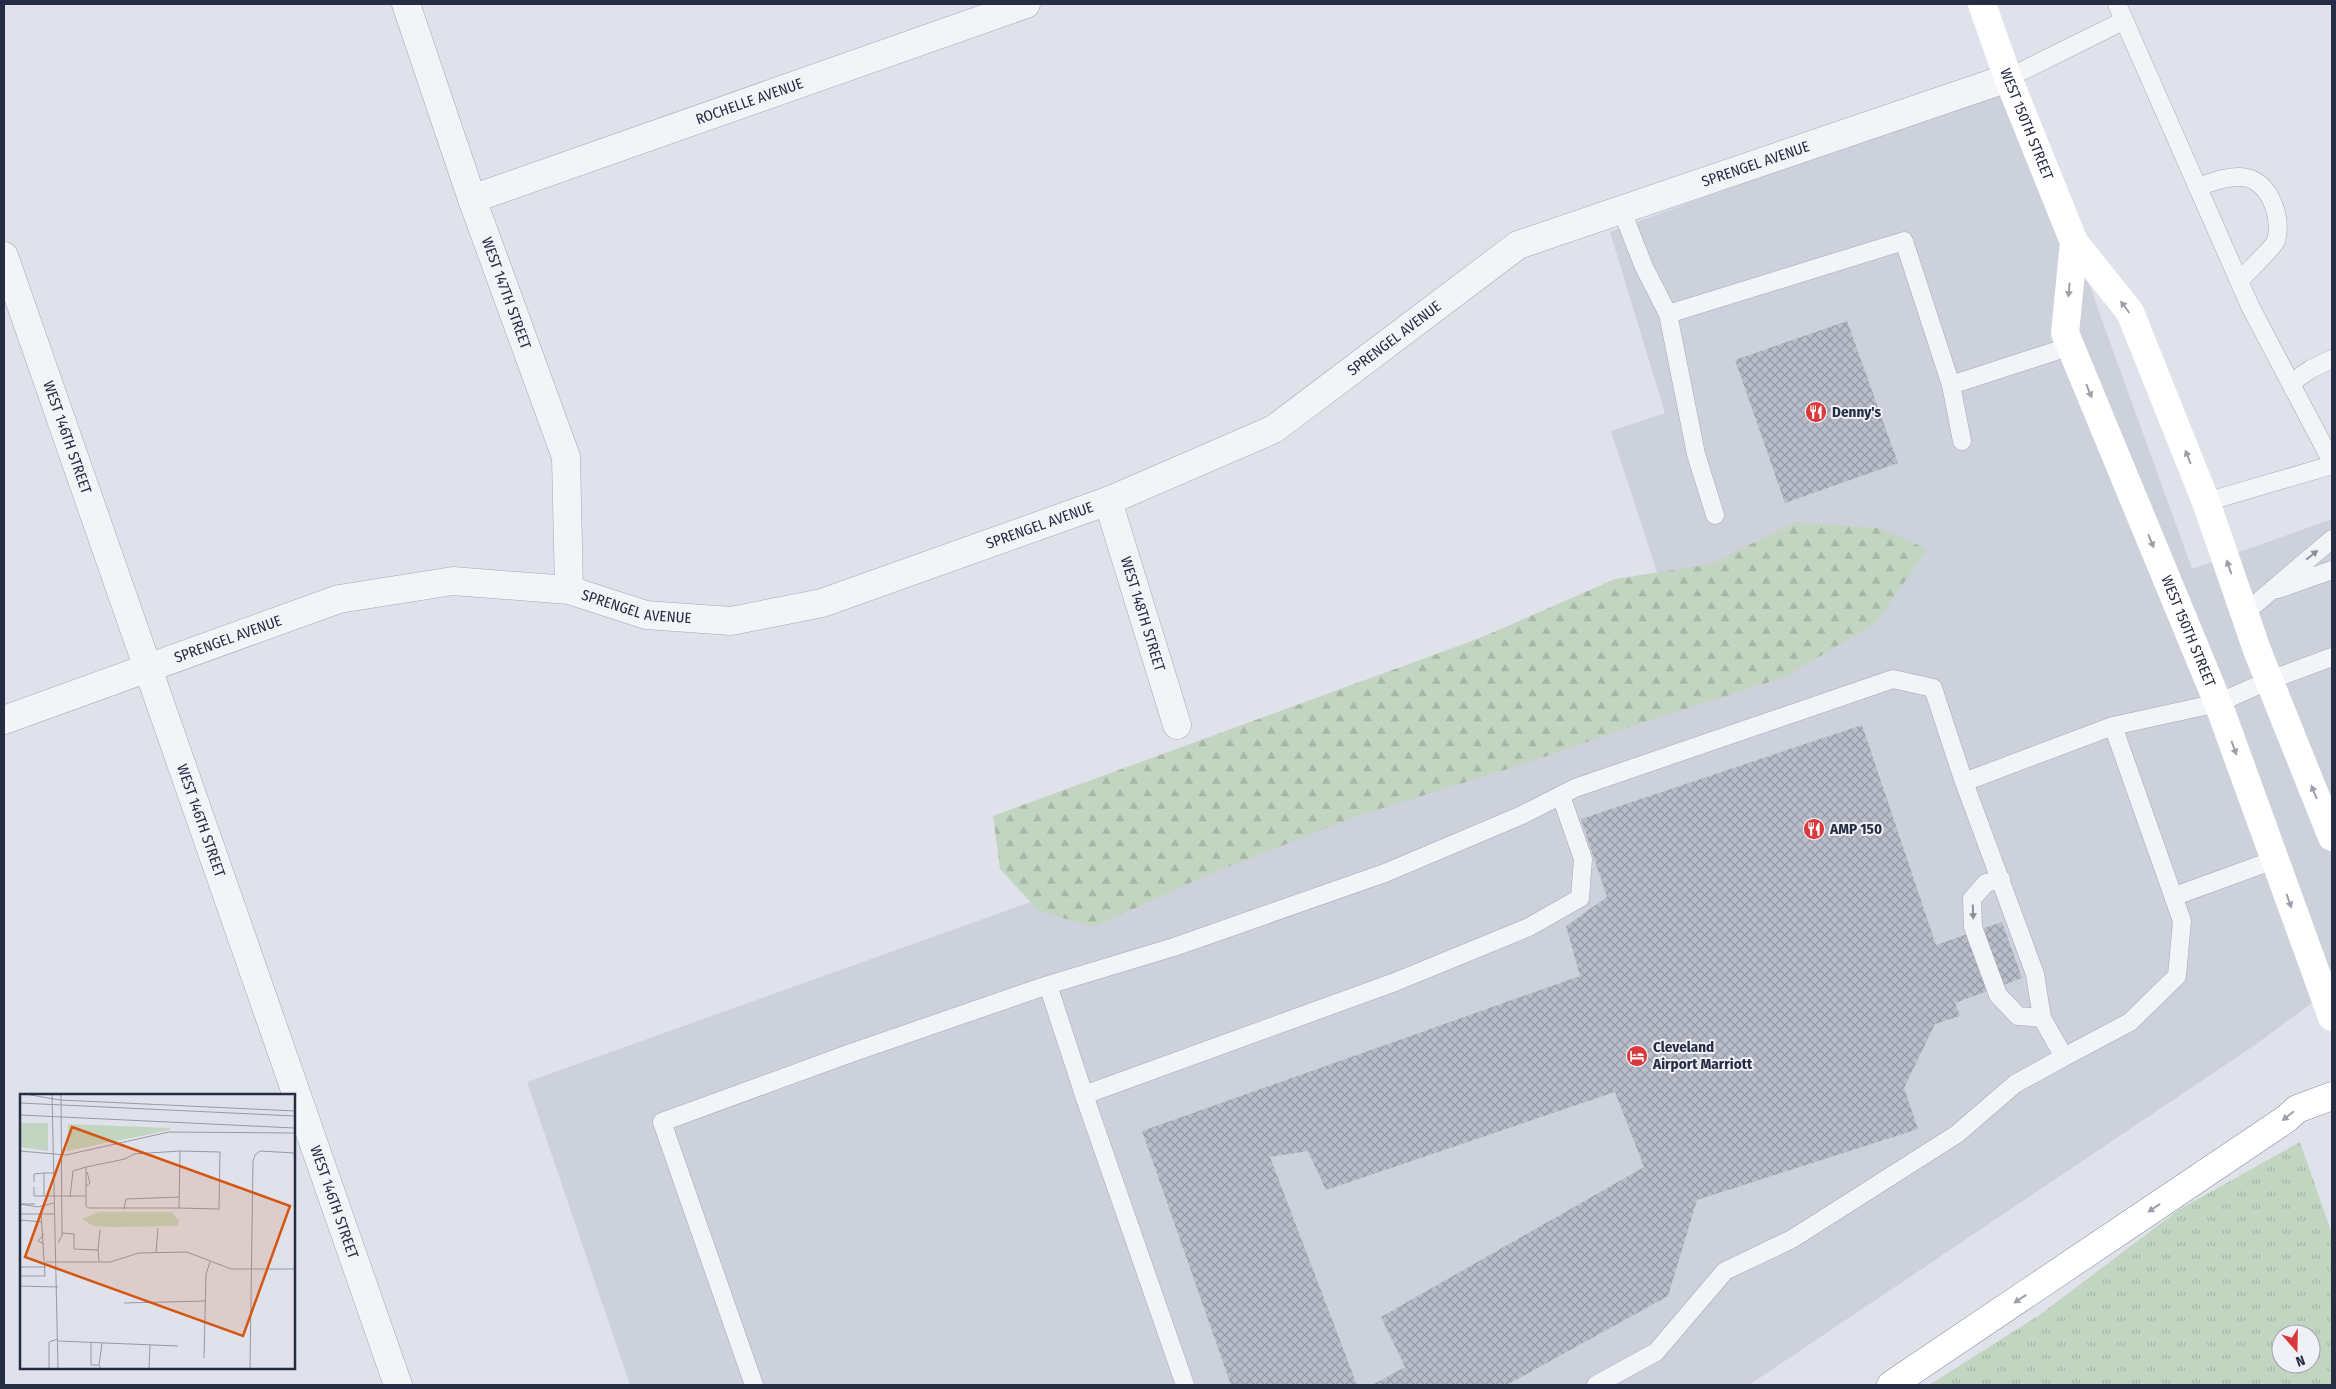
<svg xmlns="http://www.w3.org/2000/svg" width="2336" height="1389" viewBox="0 0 2336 1389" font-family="'Fira Sans Condensed',sans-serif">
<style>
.built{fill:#cdd1dc}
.grass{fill:url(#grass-tufts);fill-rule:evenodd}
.forest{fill:url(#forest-firs)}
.building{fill:url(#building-cross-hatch)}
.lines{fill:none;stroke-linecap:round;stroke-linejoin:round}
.lane-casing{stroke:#a4a8b5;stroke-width:19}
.street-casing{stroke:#a4a8b5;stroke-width:29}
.highway-casing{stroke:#858da2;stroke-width:29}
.lane{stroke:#f2f4f8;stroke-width:18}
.street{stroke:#f2f4f8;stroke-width:28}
.secondary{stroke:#fff;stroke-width:28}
.highway{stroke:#fff;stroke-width:28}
.oneway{fill:#9da0aa}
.oneway2{fill:#8c909e}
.labels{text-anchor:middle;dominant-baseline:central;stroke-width:4;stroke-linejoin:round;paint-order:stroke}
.street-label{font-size:15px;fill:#262d43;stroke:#eff1f7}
.poi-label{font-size:15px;font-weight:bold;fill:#262d43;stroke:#eff1f7;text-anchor:start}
.inset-road{fill:none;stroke:#959aa7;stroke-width:1}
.view{fill:#d55512;fill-opacity:0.15;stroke:#d55512;stroke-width:2.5}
.inset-edge{fill:none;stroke:#262d43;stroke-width:2.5}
</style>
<defs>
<pattern id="grass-tufts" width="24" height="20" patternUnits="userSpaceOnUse" patternTransform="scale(1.25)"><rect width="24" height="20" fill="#c2d5c0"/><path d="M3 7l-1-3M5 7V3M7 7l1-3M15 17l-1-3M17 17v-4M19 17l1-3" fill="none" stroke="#a7b7a6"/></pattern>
<pattern id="forest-firs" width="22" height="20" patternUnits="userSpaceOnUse" patternTransform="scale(1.25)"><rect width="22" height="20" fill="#c2d5c0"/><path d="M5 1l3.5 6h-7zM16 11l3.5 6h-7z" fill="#a7b7a6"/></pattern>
<pattern id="building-cross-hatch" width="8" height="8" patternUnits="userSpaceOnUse" patternTransform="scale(1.25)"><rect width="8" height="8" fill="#b9bdca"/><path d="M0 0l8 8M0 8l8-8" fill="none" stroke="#969aa6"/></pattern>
</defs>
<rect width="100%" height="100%" fill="#dfe2ea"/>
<path class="built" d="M2016,82L2192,569L2332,519V988L2255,1045L1749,1385H630L527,1082L1688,667L1611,431L1665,413L1610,232Z"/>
<path class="grass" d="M2300,1142L2332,1234V1385H1929L2038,1316L2180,1209ZM2281,1334H2311V1364H2281Z"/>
<path class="forest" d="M1795,522L1880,528L1927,549L1876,623L1785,677L1615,732L1527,763L1354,817L1203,877L1094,927L1039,911L1000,869L993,816L1480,638L1615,579L1711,564Z"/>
<path class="building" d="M1847,321L1898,463L1785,503L1735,360Z
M1862,725L1936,945L2002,922L2022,978L1955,1003L1960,1016L1935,1024L1904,1088L1918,1129L1697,1200L1668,1296L1507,1385H1372L1405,1367L1381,1317L1644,1167L1615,1092L1326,1190L1308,1151L1270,1157L1357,1385H1231L1142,1131L1580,976L1566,926L1607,897L1581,819Z"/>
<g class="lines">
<g class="lane-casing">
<path id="lane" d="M2117,4L2250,306L2332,462
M2008,78L2123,21
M2197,187C2230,176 2258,165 2274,206C2278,217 2279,229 2276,241C2273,248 2246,273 2239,281
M1622,211L1644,267L1668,314L1904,241L1951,385L2071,346
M1668,314L1696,454L1715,515
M2291,383L2311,369L2332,359
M1951,385L1962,441
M2206,502L2332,465
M2278,589L2332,570
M2245,613L2332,539
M2001,879L1986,883L1972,899L1973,927L1998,995L2018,1016L2042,1018
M2175,896L2274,860
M2064,1057L2130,1022L2177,976L2182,921L2113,726
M1084,1095L1395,982L1529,927L1580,898L1583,859L1561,796
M754,1385L662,1122L851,1053L1048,985
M1185,1385L1084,1095L1048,985L1174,947L1385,873L1522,815L1575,788L1893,679L1933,688L1964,782L2113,726L2218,703L2270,680L2332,657
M1596,1385L1656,1352L1725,1271L1792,1239L1957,1134L2015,1084L2064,1057L2042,1018L2035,974L1964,782"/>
</g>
<g class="street-casing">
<g id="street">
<path id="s1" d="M406,4L472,199L566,457L569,590"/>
<path id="s2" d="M472,199L1026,4"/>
<path id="s3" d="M4,256L398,1385"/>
<path id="s4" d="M1108,501L1177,725"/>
<path id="s5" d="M4,720L339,599L453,581L569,590L646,615L731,621L822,603L1108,501L1274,429L1518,245L2008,78"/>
</g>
</g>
<g class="highway-casing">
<path id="highway" d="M1891,1385L2286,1119L2297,1109L2332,1096"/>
</g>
<use href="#lane" class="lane"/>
<use href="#street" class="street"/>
<g class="secondary">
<path id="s6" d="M1982,4L2008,78L2074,242L2130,312L2206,502L2257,650L2332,837"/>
<path id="s7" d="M2074,242L2065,333L2218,703L2332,1017"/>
</g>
<use href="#highway" class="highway"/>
</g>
<defs><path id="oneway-solid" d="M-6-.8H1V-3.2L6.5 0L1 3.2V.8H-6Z" transform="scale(1.25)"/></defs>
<g class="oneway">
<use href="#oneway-solid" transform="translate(2069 290) rotate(95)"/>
<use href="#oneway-solid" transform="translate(2125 307) rotate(-127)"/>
<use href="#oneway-solid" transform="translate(2089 391) rotate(68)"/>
<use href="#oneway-solid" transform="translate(2188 457) rotate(-112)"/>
<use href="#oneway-solid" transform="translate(2151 541) rotate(68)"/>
<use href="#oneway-solid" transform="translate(2229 567) rotate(-109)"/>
<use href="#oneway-solid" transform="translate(2234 748) rotate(70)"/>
<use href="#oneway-solid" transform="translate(2314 792) rotate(-112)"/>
<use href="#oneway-solid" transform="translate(2289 901) rotate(70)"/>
<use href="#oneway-solid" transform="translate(2288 1116) rotate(141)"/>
<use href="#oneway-solid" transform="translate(2154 1208) rotate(146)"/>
<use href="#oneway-solid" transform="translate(2020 1299) rotate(146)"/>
</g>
<g class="oneway2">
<use href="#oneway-solid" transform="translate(2312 555) rotate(-39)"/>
<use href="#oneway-solid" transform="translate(1973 912) rotate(88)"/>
</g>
<defs>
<g id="restaurant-disc" transform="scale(1.125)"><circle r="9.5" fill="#da393b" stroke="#eff1f7"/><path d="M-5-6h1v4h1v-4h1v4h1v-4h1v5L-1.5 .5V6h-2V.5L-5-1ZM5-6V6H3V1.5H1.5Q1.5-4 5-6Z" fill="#fff"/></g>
<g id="hotel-disc" transform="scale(1.125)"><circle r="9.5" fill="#da393b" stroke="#eff1f7"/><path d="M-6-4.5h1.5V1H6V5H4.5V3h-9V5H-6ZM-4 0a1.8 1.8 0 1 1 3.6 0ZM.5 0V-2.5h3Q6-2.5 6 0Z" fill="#fff"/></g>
</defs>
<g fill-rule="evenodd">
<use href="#restaurant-disc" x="1816" y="412"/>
<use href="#restaurant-disc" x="1814" y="829"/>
<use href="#hotel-disc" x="1637" y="1056"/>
</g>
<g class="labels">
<g class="street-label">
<text stroke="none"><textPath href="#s2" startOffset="294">ROCHELLE AVENUE</textPath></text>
<text stroke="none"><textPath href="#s6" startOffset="128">WEST 150TH STREET</textPath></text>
<text stroke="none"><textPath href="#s5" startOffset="1888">SPRENGEL AVENUE</textPath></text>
<text stroke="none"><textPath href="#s1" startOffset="306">WEST 147TH STREET</textPath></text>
<text stroke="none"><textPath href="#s5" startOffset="1482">SPRENGEL AVENUE</textPath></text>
<text stroke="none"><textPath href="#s3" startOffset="192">WEST 146TH STREET</textPath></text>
<text stroke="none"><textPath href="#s5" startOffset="1078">SPRENGEL AVENUE</textPath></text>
<text stroke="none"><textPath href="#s5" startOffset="658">SPRENGEL AVENUE</textPath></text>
<text stroke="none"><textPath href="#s4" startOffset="118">WEST 148TH STREET</textPath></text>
<text stroke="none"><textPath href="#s7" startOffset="414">WEST 150TH STREET</textPath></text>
<text stroke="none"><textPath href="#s5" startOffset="238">SPRENGEL AVENUE</textPath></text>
<text stroke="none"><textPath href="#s3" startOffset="598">WEST 146TH STREET</textPath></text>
<text stroke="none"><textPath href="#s3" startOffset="1002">WEST 146TH STREET</textPath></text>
</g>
<g class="poi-label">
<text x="1832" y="412">Denny's</text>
<text x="1830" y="829">AMP 150</text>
<text x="1653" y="1047">Cleveland<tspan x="1653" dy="17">Airport Marriott</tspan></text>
</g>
</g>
<g transform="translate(20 1094)">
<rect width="275" height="275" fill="#dfe2ea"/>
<path d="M0,29H28V57L0,53ZM48,30L150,34V36L47,57Z" fill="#c2d5c0"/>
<path d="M79,118H152L159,127L158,132L92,133L73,132L62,125Z" fill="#c2d5c0"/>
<path class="inset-road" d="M5,0L40,6L275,17M32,0L38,275M0,9L275,22M0,21L275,34M0,57L46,61L149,38L275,39M14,88V80L24,79M66,92L70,89L67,78M14,93V102H66V112L69,114H159L160,57L114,60L105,65L66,73V102M24,102V79H34M50,103L53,77L66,73M15,110H0L18,113L34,109M159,114L199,115L200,58L160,57M104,115L106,105L159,103M0,120H34M0,126L22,128M42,139L54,140V155L78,156L79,167M24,140L18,147L24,150M38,149L42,141L41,0M78,156L80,136M136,158L138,134M26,168H90L119,159L167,158L211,175H275M0,173H26M0,182H25L21,119M0,192L38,193M104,209L186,207M38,247L158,252M71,249V271H79L81,275M184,264L186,180L190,168M79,271L82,249M29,275V248L38,245M129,275L130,251M230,275L233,67L235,61L240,57L275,59"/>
<path class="view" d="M52,33L270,112L223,242L5,163Z"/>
<rect width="275" height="275" class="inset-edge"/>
</g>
<rect width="2336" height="1389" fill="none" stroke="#262d43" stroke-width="10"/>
<g transform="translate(2296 1349) rotate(160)"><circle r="24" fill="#eff1f7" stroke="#9fa3af"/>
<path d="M0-4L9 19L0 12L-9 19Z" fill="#da393b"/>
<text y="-8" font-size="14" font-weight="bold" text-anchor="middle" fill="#262d43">N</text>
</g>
</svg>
